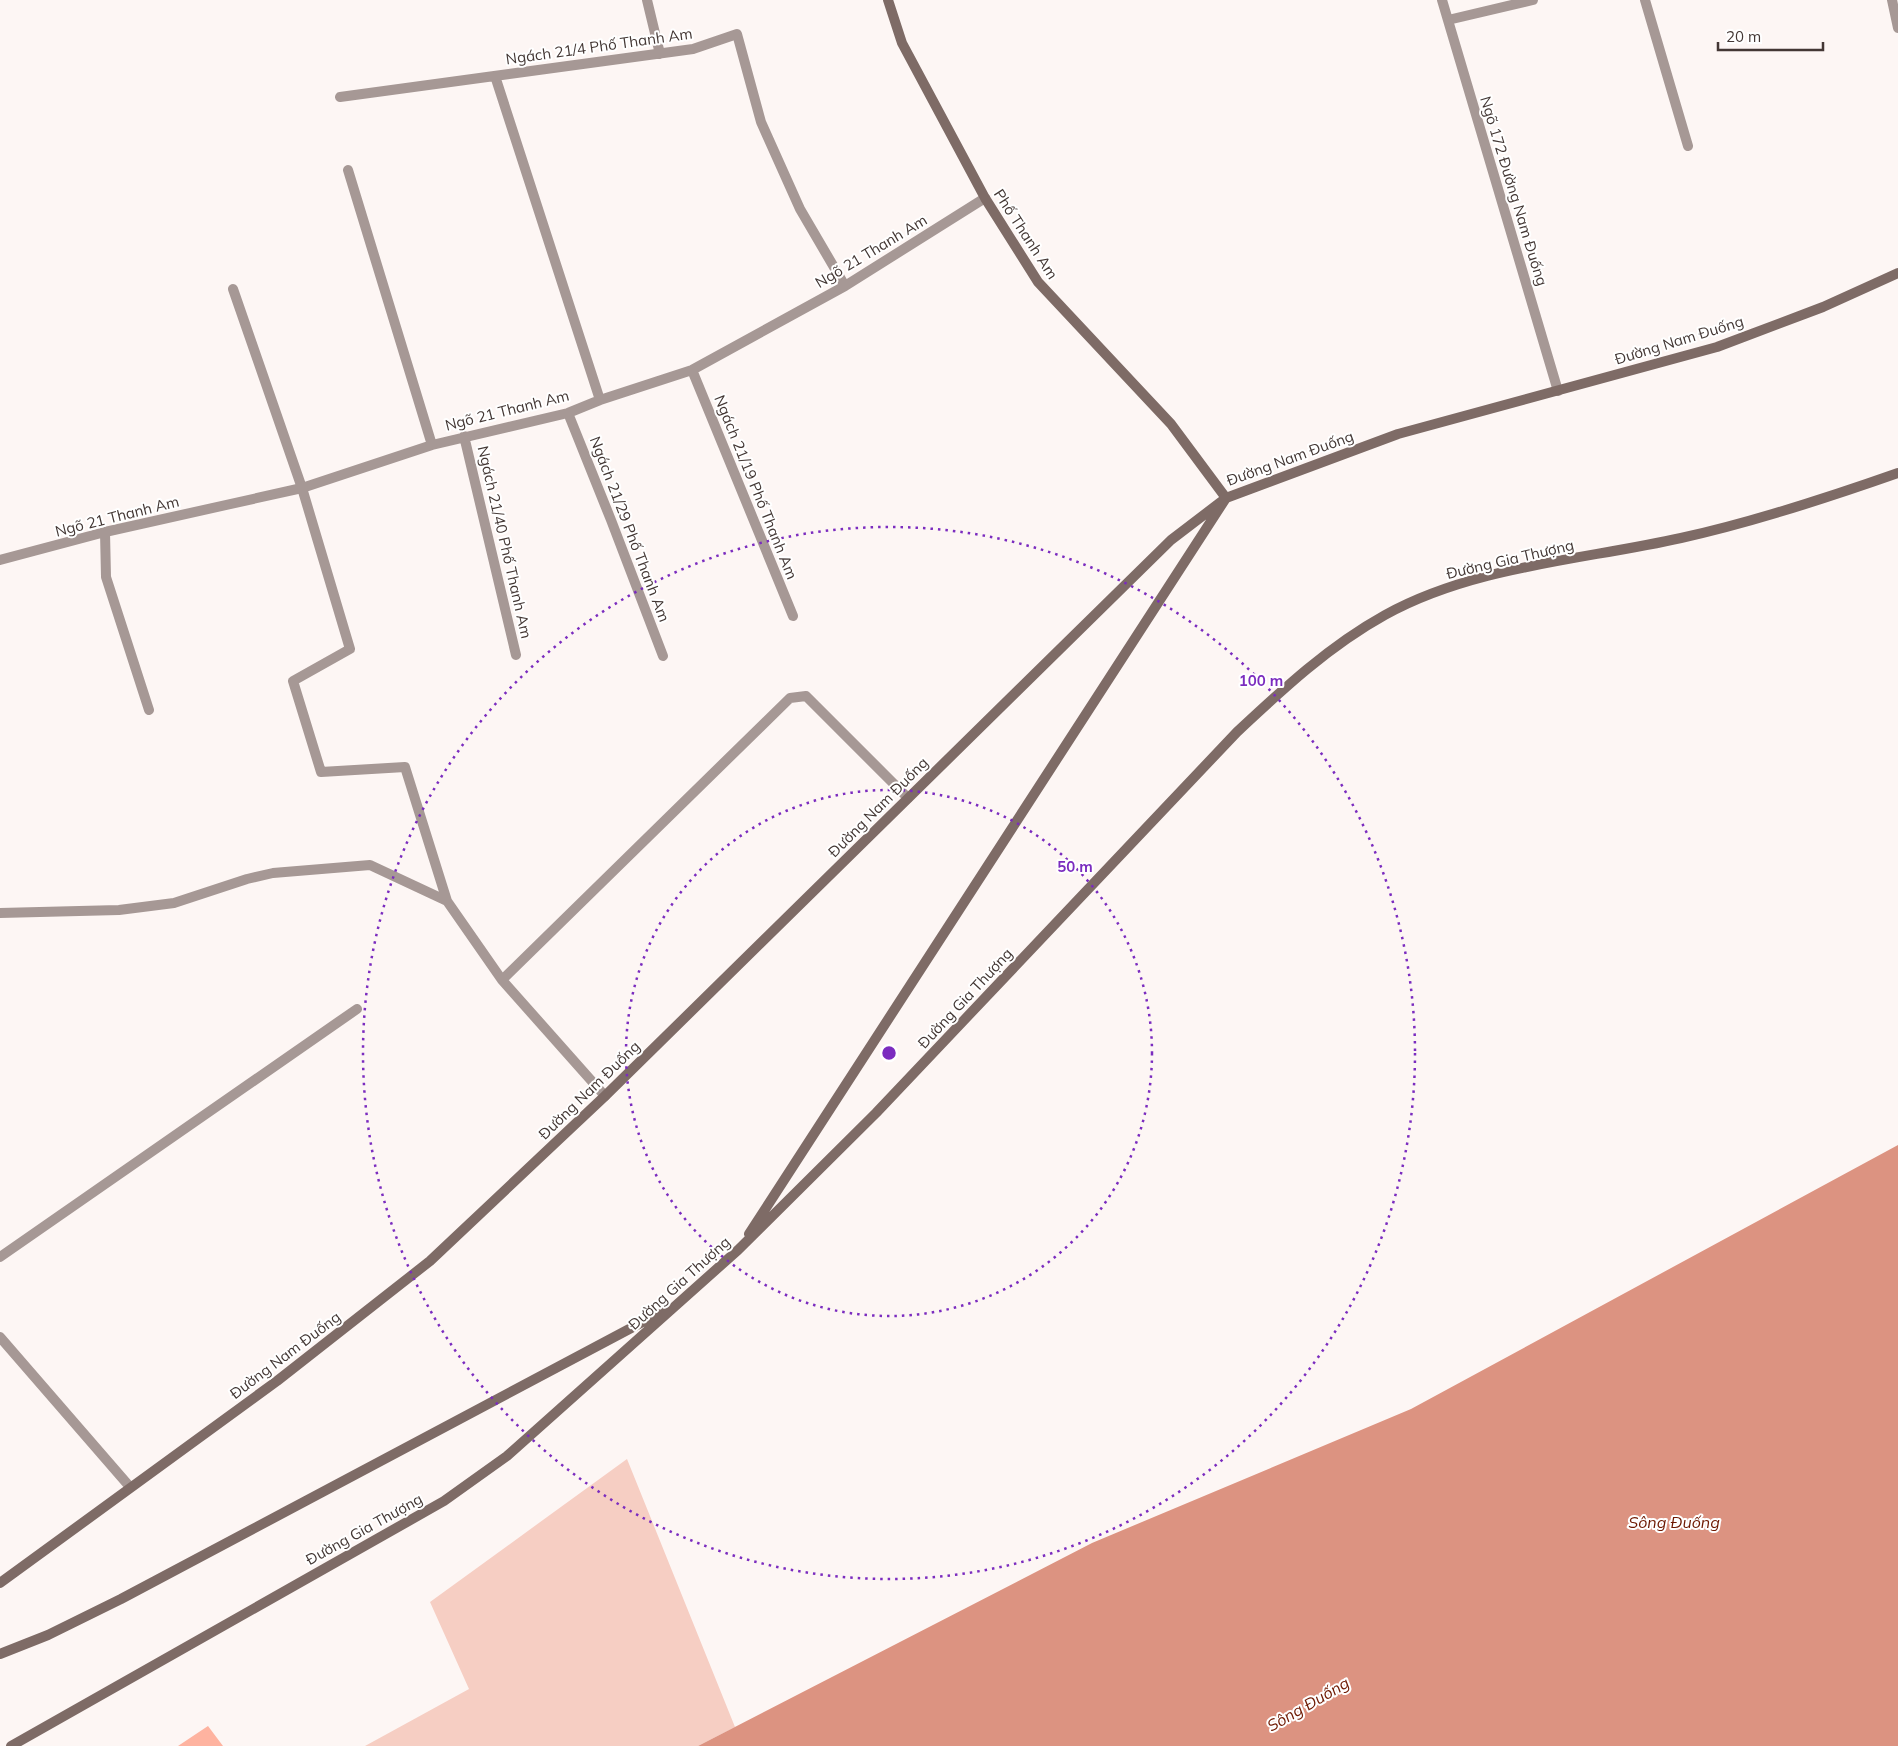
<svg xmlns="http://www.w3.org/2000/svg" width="1898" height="1746" viewBox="0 0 1898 1746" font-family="Mulish,sans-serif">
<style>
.green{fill:#f6cec3}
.water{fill:#dc9381}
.building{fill:#feb3a0}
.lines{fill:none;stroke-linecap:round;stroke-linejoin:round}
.lane{stroke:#a69895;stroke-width:10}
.street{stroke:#a69895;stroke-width:10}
.secondary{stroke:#7e6b66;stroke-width:10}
.ring{fill:none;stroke:#7b2cbf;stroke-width:2.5;stroke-dasharray:2.5 5}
.labels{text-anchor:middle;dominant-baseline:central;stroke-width:4;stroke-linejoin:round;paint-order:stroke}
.street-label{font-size:15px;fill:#433734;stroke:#fff}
.water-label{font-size:16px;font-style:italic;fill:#6e1801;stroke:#fff}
.centre{fill:#7b2cbf;stroke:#fff;stroke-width:2.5}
.ring-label{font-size:15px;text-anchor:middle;font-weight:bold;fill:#7b2cbf;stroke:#fff;stroke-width:4;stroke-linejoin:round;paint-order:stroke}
</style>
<rect width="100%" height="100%" fill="#fdf6f4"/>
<path class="green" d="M627,1459L735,1727L698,1746H365L469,1689L430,1602Z"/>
<path class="water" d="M1898,1145V1746H698L1092,1543L1411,1409Z"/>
<path class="building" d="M208,1726L223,1746H178Z"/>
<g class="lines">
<path class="lane" d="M0,1257L357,1009
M0,1337L130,1487"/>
<path class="street" d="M647,0L660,54
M1442,0L1558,391
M1645,0L1688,146
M1892,0L1898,28
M1448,20L1533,0
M495,76L600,400
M340,97L693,49L737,34L761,122L800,209L845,286
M348,170L432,445
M233,289L302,488L350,649L293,681L321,772L405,767L447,901L502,980L605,1096
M692,370L793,616
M568,413L611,520L663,656
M464,436L516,655
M105,532L106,577L149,710
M0,560L105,532L302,488L432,445L568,413L600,400L692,370L845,286L985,198
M0,913L119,910L174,903L247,879L273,873L370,865L447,901
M502,980L790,698L806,696L908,798"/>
<path class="secondary" d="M749,1234L1226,498L1171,424L1038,282L985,198L902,43L888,0
M0,1583L277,1381L430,1261L605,1096L1171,540L1226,498L1398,434L1717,347L1823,307L1898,273
M0,1654L48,1635L121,1599L667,1309
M11,1746L444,1501L507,1456L738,1250L876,1113L1237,732C1283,689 1329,646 1385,615C1473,566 1583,560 1681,538C1754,522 1827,498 1898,473"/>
</g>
<g class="ring">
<circle cx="889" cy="1053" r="263"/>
<circle cx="889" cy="1053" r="526"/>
</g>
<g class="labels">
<g class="street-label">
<text transform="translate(599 46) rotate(-8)">Ngách 21/4 Phố Thanh Am</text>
<text transform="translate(1514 191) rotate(73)">Ngõ 172 Đường Nam Đuống</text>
<text transform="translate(1026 234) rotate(57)">Phố Thanh Am</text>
<text transform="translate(871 251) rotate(-31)">Ngõ 21 Thanh Am</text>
<text transform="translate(1679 340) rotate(-17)">Đường Nam Đuống</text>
<text transform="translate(507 410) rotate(-14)">Ngõ 21 Thanh Am</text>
<text transform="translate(1290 458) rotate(-20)">Đường Nam Đuống</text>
<text transform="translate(756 487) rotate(68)">Ngách 21/19 Phố Thanh Am</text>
<text transform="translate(117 516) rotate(-14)">Ngõ 21 Thanh Am</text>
<text transform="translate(630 529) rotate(69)">Ngách 21/29 Phố Thanh Am</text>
<text transform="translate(505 542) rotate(77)">Ngách 21/40 Phố Thanh Am</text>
<text transform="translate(1510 559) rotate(-13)">Đường Gia Thượng</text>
<text transform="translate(878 807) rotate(-45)">Đường Nam Đuống</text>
<text transform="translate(965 998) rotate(-47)">Đường Gia Thượng</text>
<text transform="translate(589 1090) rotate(-44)">Đường Nam Đuống</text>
<text transform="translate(679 1283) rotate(-42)">Đường Gia Thượng</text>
<text transform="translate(285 1355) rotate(-37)">Đường Nam Đuống</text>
<text transform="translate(364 1529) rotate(-29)">Đường Gia Thượng</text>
</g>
<g class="water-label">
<text x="1674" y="1522">Sông Đuống</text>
<text transform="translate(1308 1704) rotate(-30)">Sông Đuống</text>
</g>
</g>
<circle cx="889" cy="1053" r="8" class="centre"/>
<g class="ring-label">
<text x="1261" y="686">100 m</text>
<text x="1075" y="872">50 m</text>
</g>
<path d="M1718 42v8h105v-8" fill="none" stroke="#433734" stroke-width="2.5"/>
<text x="1726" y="42" font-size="15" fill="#433734" stroke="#ffffff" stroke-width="4" paint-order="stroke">20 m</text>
</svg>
